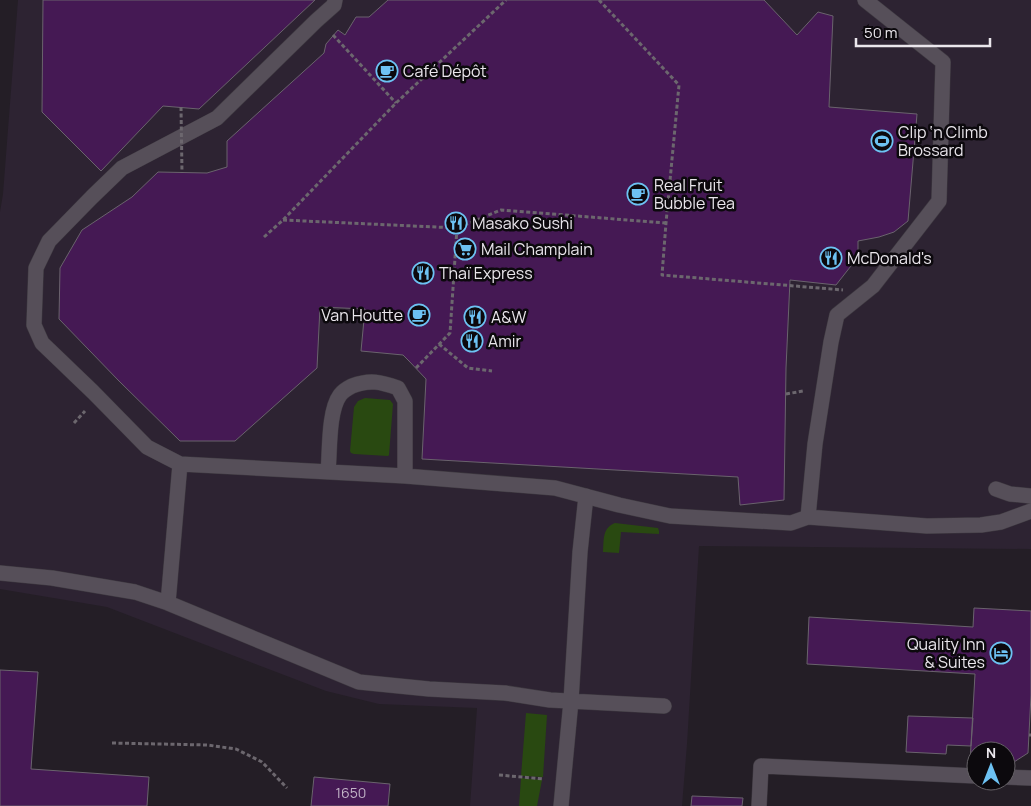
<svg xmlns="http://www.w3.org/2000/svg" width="1031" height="806" viewBox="0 0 1031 806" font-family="Manrope,sans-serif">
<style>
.commercial{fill:#2d2332}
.green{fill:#294911}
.building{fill:#451954;stroke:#6a636d}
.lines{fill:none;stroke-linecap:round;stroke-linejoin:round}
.minor-casing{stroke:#3e3940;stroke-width:16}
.path{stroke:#6c676e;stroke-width:3;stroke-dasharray:4 2.5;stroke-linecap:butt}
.minor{stroke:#564f59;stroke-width:15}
.path-bridge{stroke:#6c676e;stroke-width:3;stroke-dasharray:4 2.5;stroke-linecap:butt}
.labels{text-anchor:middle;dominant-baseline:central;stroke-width:5;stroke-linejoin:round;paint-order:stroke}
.number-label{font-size:14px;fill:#c1b3c6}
.poi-label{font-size:16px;fill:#eae6ec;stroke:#0c090d;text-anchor:start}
</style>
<rect width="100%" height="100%" fill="#241e26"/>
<path class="commercial" d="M18,0H1031V549L699,546L687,744L682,806H470L477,708L379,704L326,691L107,607L0,589V212L3,194Z"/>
<path class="green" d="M365,398L390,400L393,404L389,455L388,456L354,454L351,453L350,451L354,407L358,401Z
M615,523L658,528L659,531V534L621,532L619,553L603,552C604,540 602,528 615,523Z
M526,713L547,715L543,777L521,776Z
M521,778L542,780L537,806H519Z"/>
<path class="building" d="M43,0H315L199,109L163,106L101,171L42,112Z
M388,0H764L797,35L818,12L833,16L829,107L917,114L908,221L894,232L879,237L858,241V257L836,285L790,280L786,368L784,500L740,505L738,477L422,459L426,379L409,361L403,355L361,351L365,309L320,307L317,368L235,441H180L119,381L59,319L60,268L82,230L132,197L158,172L207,173L227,167V141L324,53L326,44L338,30L345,35L356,17H369Z
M974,608L1031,611V695L1028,753L1014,762H1006V751H976V763H970L975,674L807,664L809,617L973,627Z
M0,670L38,672L31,769L149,777L147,806H0Z
M908,716L973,718L971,746L947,745L946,754L906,752Z
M314,777L390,784L388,806H311Z
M692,796L743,798L742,806H691Z"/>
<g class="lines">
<g class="minor-casing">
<path id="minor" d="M335,0L334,5L316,21L217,118L122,168L92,197L49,241L36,268L34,325L42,343L93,392L147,447L180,464L405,476L555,488L619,505L670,516L791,523L808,517L927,526L981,525L1001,522L1031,511
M328,472C330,453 328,411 340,395C343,391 348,388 352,386C370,379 381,382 398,388L405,401V476
M996,489L1010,494L1031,496
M808,517L815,444L831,342L837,315L873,286L939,201L943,62L865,0
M0,573L52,578L135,592L168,603L359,682L429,689L505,693L550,700L664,706
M168,603L180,464
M1006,777L1031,778
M561,806L571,701L580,552L586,496
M759,806L761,766L976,776"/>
</g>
<path class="path" d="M599,0L679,85L666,223L662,275L843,290
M333,35L396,103
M283,220L457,228L501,210L666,223
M264,237L283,220L396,103L506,0
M439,344L468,368L492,371
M416,368L450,333L457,228
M786,394L803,391
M74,423L85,411
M1029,735H1031
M112,743L207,745L236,749L262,762L287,788
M499,775L544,779"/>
<use href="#minor" class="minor"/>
<path class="path-bridge" d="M181,107L182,173"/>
</g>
<defs>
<g id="cafe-ring" transform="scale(1.125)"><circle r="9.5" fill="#0c090d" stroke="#6dc2f3" stroke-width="1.5"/><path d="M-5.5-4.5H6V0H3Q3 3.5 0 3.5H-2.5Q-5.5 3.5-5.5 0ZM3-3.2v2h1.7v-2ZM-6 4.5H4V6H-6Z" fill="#6dc2f3"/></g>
<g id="stadium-ring" transform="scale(1.125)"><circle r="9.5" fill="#0c090d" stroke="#6dc2f3" stroke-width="1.5"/><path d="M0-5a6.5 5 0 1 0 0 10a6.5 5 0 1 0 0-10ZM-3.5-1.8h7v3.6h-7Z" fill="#6dc2f3"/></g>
<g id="restaurant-ring" transform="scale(1.125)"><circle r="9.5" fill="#0c090d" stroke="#6dc2f3" stroke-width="1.5"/><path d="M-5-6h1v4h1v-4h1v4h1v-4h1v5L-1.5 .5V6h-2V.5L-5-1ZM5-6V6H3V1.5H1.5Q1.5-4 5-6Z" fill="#6dc2f3"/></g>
<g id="supermarket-ring" transform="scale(1.125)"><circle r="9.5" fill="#0c090d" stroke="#6dc2f3" stroke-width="1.5"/><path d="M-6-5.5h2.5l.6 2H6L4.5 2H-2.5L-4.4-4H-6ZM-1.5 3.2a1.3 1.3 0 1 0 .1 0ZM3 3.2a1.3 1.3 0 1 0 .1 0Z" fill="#6dc2f3"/></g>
<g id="hotel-ring" transform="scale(1.125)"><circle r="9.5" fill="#0c090d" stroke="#6dc2f3" stroke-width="1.5"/><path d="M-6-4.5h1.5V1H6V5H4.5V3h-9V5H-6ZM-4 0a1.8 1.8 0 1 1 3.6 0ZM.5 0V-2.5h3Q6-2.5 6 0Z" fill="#6dc2f3"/></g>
</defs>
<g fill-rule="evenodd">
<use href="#cafe-ring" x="387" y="71"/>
<use href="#stadium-ring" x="882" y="141"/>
<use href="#cafe-ring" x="638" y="194"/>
<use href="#restaurant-ring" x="456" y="223"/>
<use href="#supermarket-ring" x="465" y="249"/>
<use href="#restaurant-ring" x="831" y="258"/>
<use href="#restaurant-ring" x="423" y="273"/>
<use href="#cafe-ring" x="419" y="315"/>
<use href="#restaurant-ring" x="475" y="317"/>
<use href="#restaurant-ring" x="472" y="341"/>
<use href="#hotel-ring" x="1001" y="653"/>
</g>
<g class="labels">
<g class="number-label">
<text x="351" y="792">1650</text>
</g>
<g class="poi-label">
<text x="403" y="71">Café Dépôt</text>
<text x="898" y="132">Clip ‘n Climb<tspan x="898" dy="18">Brossard</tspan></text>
<text x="654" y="185">Real Fruit<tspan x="654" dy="18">Bubble Tea</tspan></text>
<text x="472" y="223">Masako Sushi</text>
<text x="481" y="249">Mail Champlain</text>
<text x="847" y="258">McDonald's</text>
<text x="439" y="273">Thaï Express</text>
<text x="403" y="315" text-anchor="end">Van Houtte</text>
<text x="491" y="317">A&amp;W</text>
<text x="488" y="341">Amir</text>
<text x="985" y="644" text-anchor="end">Quality Inn<tspan x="985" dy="18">&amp; Suites</tspan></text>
</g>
</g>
<g transform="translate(991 766)"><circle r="24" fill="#0c090d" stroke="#656166"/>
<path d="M0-4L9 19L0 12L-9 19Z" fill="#6dc2f3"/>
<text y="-8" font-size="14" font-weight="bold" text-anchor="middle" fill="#eae6ec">N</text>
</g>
<path d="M856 38v8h134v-8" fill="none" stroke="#eae6ec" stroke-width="2.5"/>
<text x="864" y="38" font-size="15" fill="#eae6ec" stroke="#0c090d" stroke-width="4" paint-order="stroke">50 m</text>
</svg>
